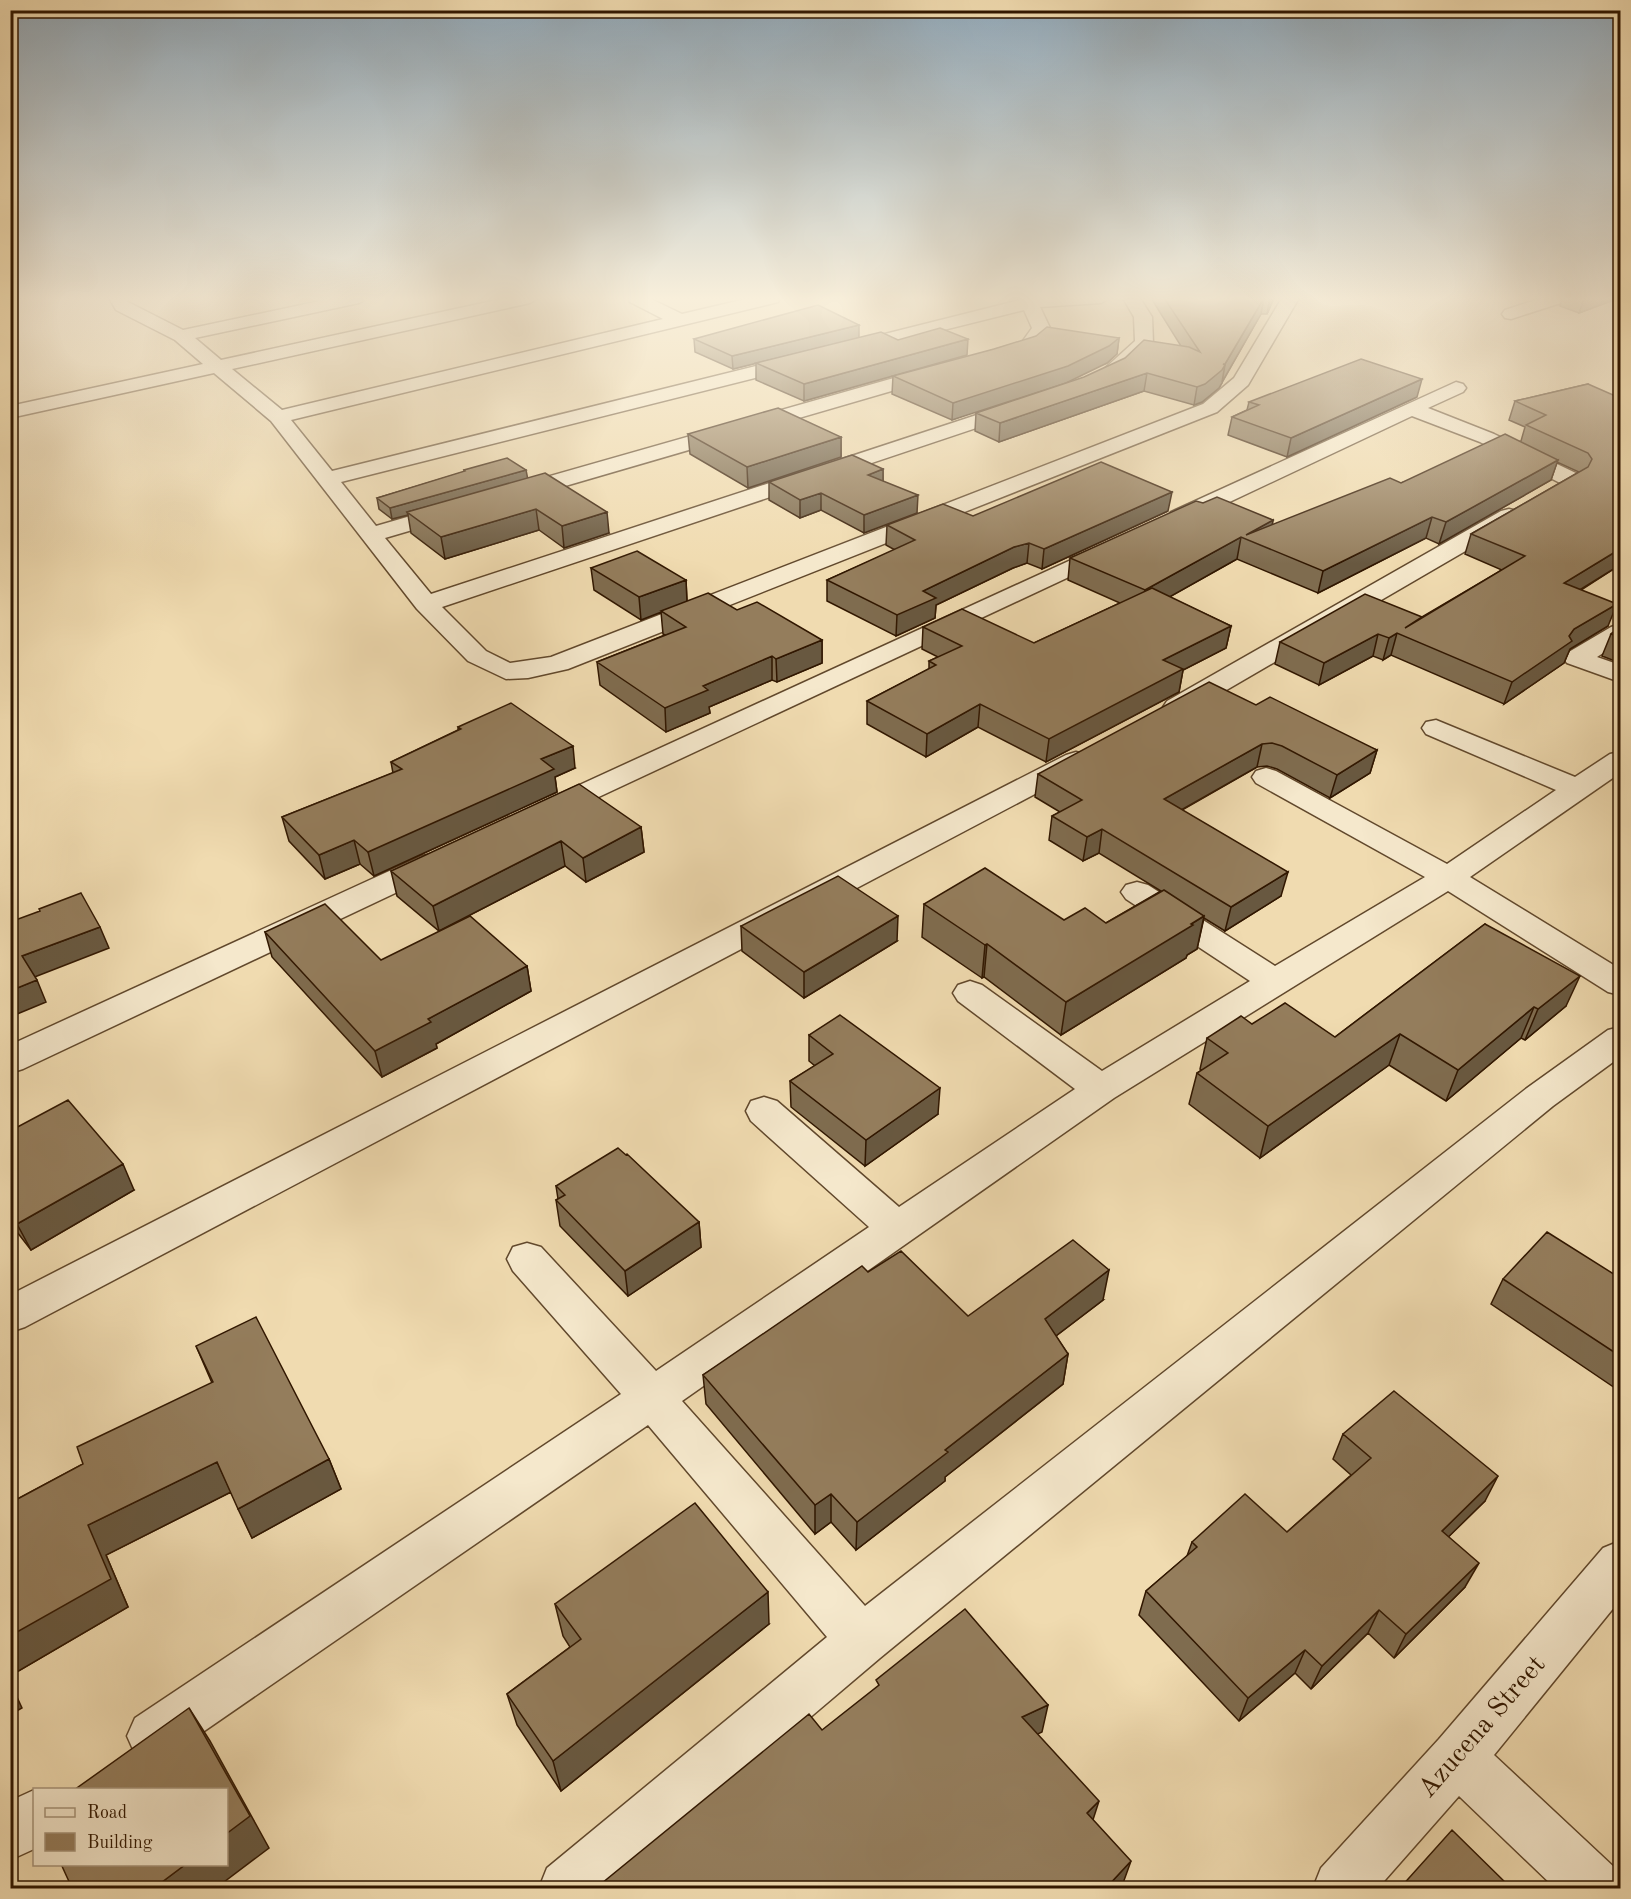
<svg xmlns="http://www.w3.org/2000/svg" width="1631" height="1899" viewBox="0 0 1631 1899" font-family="'Old Standard TT',serif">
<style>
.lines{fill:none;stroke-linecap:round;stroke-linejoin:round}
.minor-casing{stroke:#61482c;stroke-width:3}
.minor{fill:#f5e8cc;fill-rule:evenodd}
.wall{fill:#7f6c4f;stroke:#311700;stroke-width:1.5}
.shaded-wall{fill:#685840;stroke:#311700;stroke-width:1.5}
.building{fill:#947d5c;stroke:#311700;stroke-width:1.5}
.labels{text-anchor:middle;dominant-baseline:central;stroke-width:4.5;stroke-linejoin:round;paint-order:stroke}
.near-street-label{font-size:27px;fill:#311700;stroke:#f5e8cc}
</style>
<rect width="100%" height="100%" fill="#f0dbb0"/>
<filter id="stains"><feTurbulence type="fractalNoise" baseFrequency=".00333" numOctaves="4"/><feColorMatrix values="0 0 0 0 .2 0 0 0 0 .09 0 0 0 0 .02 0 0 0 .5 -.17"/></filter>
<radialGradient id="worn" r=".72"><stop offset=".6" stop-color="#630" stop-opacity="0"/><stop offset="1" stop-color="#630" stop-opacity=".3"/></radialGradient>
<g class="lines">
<g class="minor-casing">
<path id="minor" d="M109,298H126L128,302L183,330L334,298H367L359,303L195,338L221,360L506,298H538L530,303L232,369L282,410L663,319L630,302L628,298H649L682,314L750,298H780L778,302L291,420L332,471L800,355L807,357L809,361L807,365L341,482L376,526L452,504L460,506L463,511L460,516L385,538L431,594L1010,404H1024L1027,408L1024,412L442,607L486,651L510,663L551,657L1203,404L1234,378L1282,298H1299L1248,385L1217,412L568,669L528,678L506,679L468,661L417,609L271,421L214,373L10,418V406L203,364L175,340L116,310Z
M1028,298H1109L1101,303L1040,307L1050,328L1034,350L998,361L991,359L989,355L991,351L1022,342L1032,328L1024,310L847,354L841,353L838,349L841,345Z
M1123,298H1140L1152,317L1153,343L1119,374H1105L1103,370L1135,341L1134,317Z
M1541,298H1566L1564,302L1511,319L1505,318L1502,314L1505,310Z
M936,366L943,368L945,372L943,376L524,498L516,500L508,498L505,493L508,488Z
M1456,382L1463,384L1466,388L1463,392L1428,408L1494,434L1580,475L1583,480L1580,485L1572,486L1564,485L1480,442L1412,416L1187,522L1179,524L1171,522L1168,517L1171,512Z
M1509,509L1517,511L1520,516L1517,521L1187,713L1177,715L1167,713L1163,707L1167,701L1501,511Z
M1108,543L1116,545L1120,550L1116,555L558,816L548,819L538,816L533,810L538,804Z
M1620,624V642L1597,657L1620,665V682L1567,663L1563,658L1567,653L1611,627Z
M1436,720L1575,777L1610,754L1620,752V773L1470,877L1620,969V995L1608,992L1448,891L1114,1098L682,1401L865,1606L1527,1088L1608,1030L1620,1027V1057L1553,1106L880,1658L609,1888H539L547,1868L827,1637L648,1425L171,1754L153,1762L135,1754L127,1736L135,1718L621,1394L513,1271L507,1259L513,1247L527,1243L541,1247L656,1371L869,1227L751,1121L746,1111L751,1101L764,1097L777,1101L899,1207L1075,1089L958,1001L953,993L958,985L970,981L982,985L1102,1071L1250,981L1126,899L1121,892L1126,885L1137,882L1148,885L1275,966L1425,877L1256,783L1252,777L1256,771L1266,768L1276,771L1447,864L1556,790L1426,734L1422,728L1426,722Z
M1076,752L1086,755L1090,761L1086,767L25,1327L10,1332V1295L1066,755Z
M433,854L444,856L448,863L444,870L23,1069L10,1073V1045L422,856Z
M1620,1541V1600L1494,1755L1615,1868L1620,1888H1555L1459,1796L1378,1888H1313L1321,1868L1439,1739L1603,1548Z
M34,1790V1849L10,1860V1801Z"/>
</g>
<use href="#minor" class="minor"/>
</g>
<path class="wall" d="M1151,298H1274L1267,314H1261L1219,388L1202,402L1194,405L1144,391L999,442L975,431L976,413L1181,346Z
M1562,298H1619L1579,313L1560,306Z
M859,338L898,340L967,355L804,401L756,380V363L733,369L695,352L694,339Z
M1119,338L1117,354L1107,363L952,420L892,394L893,376Z
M1588,384L1620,565L1581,590L1608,626L1570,649L1564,663L1504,704L1391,655L1383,660L1373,656L1319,685L1275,664L1280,642L1422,617L1502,570L1465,554L1471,534L1579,472L1557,462L1551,480L1439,544L1426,538L1318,593L1237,559L1169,597L1231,626L1226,648L1183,670L1179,692L1046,762L978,727L926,757L867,724V701L929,669V661L938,657L922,649L923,627L1034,643L1120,603L1068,580L1070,558L1203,503L1273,520L1272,525L1401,483L1521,441L1525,427L1509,420L1515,401Z
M1417,397L1287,457L1228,435L1232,417L1247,410L1249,402Z
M688,434L841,437V457L748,488L690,454Z
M883,469V481L917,513L864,533L821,510L800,518L769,500V482Z
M464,470L527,478L609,533L564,548L539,530L445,559L411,533L408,515L392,519L379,509L377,498L464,472Z
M1168,511L1042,569L1027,563L1013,568L936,605L935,618L896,636L827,601V580L895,550L886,545L887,525L973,516Z
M591,568L686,580L687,601L737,610L822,640V663L777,682L772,680L709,707L710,713L666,732L600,685L597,662L665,635L663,634L661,612L641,620L594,590Z
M1620,627V663L1602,656L1611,634Z
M1256,705L1377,750L1370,773L1330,798L1277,769L1267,766L1257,767L1182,810L1281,896L1225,931L1204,918L1197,949L1187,955L1186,958L1061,1035L984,977L982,978L922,937L924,904L1064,920L1106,923L1161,891L1099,853L1083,861L1049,840L1052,816L1060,812L1035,797L1038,774Z
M458,727L575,768L555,777L557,792L374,876L360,864L325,879L289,841L282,817L393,773L391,762L458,730Z
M641,827L644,852L586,882L565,866L439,931L397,896L391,871Z
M1485,924L1566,1006L1525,1040L1521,1038L1446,1101L1389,1065L1260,1158L1189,1104L1197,1073L1202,1070L1200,1069L1207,1038L1252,1024L1335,1037Z
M741,926L897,941L804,998L742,951Z
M265,932L381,960L527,966L531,991L436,1044L437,1048L382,1077L272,957Z
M809,1035L938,1114L865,1166L791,1107L790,1081L815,1066L809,1061Z
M10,1131L134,1190L31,1250L10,1223V1153L13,1152L10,1147Z
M556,1186L699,1222L701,1247L628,1296L560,1226L556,1200L558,1199Z
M868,1272L968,1316L1103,1300L1056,1336L1068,1354L1063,1384L945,1477V1481L856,1550L831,1522L815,1534L706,1404L703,1375Z
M1620,1278V1387L1618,1390L1491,1304L1503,1279Z
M196,1346L329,1459L341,1489L252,1538L231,1492L106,1555L128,1607L10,1676V1503L83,1464L212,1383Z
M1343,1434L1485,1501L1448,1537L1465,1587L1394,1658L1368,1633L1311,1689L1295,1673L1239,1721L1139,1615L1146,1591L1187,1556L1192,1542L1287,1532L1351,1475L1333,1459Z
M555,1604L769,1624L561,1791L517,1725L507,1694L570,1647L563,1636Z"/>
<path class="shaded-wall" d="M1264,298L1261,314L1222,382L1225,364Z
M1270,298H1274L1267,314Z
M1587,298H1619L1579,313L1584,300Z
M859,325V338L733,369L732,356Z
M1119,338L1117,354L1107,363L1066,383L952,420L953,403Z
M968,339L967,355L804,401V384Z
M1225,365L1222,383L1219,388L1202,402L1194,405L1197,387Z
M1147,373L1144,391L999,442L1000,423Z
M1422,379L1417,397L1287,457L1291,438Z
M841,437V457L748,488L747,467Z
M1558,460L1551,480L1439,544L1446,522Z
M883,469V487L868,475Z
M526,470L528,480L407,512L408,515L392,519L390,508Z
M1172,492L1168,511L1042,569L1044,549Z
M821,493V510L800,518V500Z
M918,495L917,513L864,533V515Z
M536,509L539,530L445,559L441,537Z
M607,512L609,533L564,548L562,526Z
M1432,517L1426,538L1318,593L1323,571Z
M1273,520L1269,541L1246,535Z
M1241,537L1237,559L1141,613L1145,590Z
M1029,543L1027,563L1013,568L936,605L935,618L896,636L897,615L923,591L1014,547Z
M1620,549V565L1557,604L1564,583Z
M686,580L687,602L641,620L639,597Z
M1617,604L1608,626L1570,649L1564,663L1504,704L1512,682L1569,636L1574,629Z
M1231,626L1226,648L1183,670L1179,692L1046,762L1049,739L1163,660Z
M1397,633L1391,655L1383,660L1389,638Z
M1378,634L1373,656L1319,685L1324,663Z
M822,640V663L777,682L776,659Z
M772,656V680L709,707L710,713L666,732L665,708L703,686Z
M980,704L978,727L926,757L927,734Z
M1262,744L1257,767L1160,822L1164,799Z
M573,746L575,768L555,777L557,792L374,876L368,852L541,759Z
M1377,750L1370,773L1330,798L1337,775Z
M641,827L644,852L586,882L583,858Z
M1102,829L1099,853L1083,861L1087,837Z
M354,840L360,864L325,879L319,855Z
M561,841L565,866L439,931L433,906Z
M1288,872L1281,896L1225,931L1231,907Z
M898,916L897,941L804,998V972Z
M1204,916L1197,949L1187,955L1186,958L1061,1035L1066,1002Z
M100,927L109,948L32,978L22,956Z
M987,944L984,977L982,978L985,945Z
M527,966L531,991L436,1044L437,1048L382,1077L375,1051L428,1019Z
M1580,976L1566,1006L1525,1040L1538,1009Z
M37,980L46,1002L10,1017V991Z
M1534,1007L1521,1038L1446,1101L1458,1070Z
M1400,1034L1389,1065L1260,1158L1268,1126Z
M940,1088L938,1114L865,1166L866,1140Z
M123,1164L134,1190L31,1250L17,1224Z
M699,1222L701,1247L628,1296L625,1271Z
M1109,1270L1103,1300L1040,1348L1045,1319Z
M1068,1354L1063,1384L945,1477V1481L856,1550L857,1522L945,1450Z
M329,1459L341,1489L252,1538L238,1509Z
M217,1462L231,1492L106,1555L128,1607L10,1676V1636L88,1525Z
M1498,1476L1485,1501L1429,1556L1442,1531Z
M831,1494V1522L815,1534V1505Z
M1479,1563L1465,1587L1394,1658L1406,1634Z
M768,1592L769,1624L561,1791L553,1761Z
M1379,1610L1368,1633L1311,1689L1322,1666Z
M1305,1650L1295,1673L1239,1721L1248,1698Z
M10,1682L22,1708L10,1715Z
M1048,1705L1042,1732L1017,1744L1022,1717Z
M189,1708L210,1741L269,1848L216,1888H154L186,1864H226V1834Z
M1099,1801L1091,1826L1087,1813Z
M1131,1861L1122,1886L1119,1888H1106Z
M10,1874L24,1888H15Z"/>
<path class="building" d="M1164,298H1264L1225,364H1223L1225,365L1222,370L1205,384L1197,387L1147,373L1000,423L976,413L1084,377L1125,358L1144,340L1189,347L1200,352Z
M818,305L859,325L732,356L694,339Z
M1047,327L1119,338L1109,346L1068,366L953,403L893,376L994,349L1036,336Z
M940,328L968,339L804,384L756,363L881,332L898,340Z
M1361,359L1422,379L1291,438L1232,417L1259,405L1249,402Z
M1588,384L1620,398V549L1564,583L1617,604L1574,629L1569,636L1572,641L1512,682L1397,633L1389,638L1378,634L1324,663L1280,642L1365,594L1422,617L1405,628L1525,556L1471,534L1588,467L1592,459L1588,453L1526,425L1546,415L1515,401Z
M778,408L841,437L747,467L688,434Z
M1505,434L1558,460L1446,522L1432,517L1323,571L1241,537L1145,590L1070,558L1196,501L1203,503L1217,497L1273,520L1246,535L1390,478L1401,483Z
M852,455L883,469L868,475L918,495L864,515L821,493L800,500L769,482Z
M507,458L526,470L390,508L377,498L465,471L464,470Z
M1101,462L1172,492L1044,549L1029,543L1014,547L923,591L936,598L897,615L827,580L915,540L887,525L943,504L973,516Z
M545,473L607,512L562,526L536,509L441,537L407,512Z
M637,551L686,580L639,597L591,568Z
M1152,588L1231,626L1163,660L1183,669L1049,739L980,704L927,734L867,701L936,665L929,661L962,646L923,627L962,609L1034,643Z
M708,593L737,610L757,602L822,640L776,659L772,656L703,686L708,690L665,708L597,662L686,627L661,611Z
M1620,627V637L1611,634Z
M1209,682L1256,705L1270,697L1377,750L1337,775L1282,746L1272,743L1262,744L1164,799L1288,872L1231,907L1102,829L1087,837L1052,816L1082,800L1038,774Z
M511,703L573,746L541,759L554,769L368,852L354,840L319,855L282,817L402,769L391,762L461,729L458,727Z
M579,784L641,827L583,858L561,841L433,906L391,871Z
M985,868L1064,920L1085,908L1106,923L1164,890L1204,916L1191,924L1193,925L1066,1002L987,944L985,945L924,904Z
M838,876L898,916L804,972L741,926Z
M81,893L100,927L22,956L37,980L10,991V922L40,911L39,909Z
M325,904L381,960L470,916L527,966L428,1019L431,1022L375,1051L265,932Z
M1485,924L1580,976L1538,1009L1534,1007L1458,1070L1400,1034L1268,1126L1197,1073L1228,1053L1207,1038L1241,1016L1252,1024L1285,1003L1335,1037Z
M840,1015L940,1088L866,1140L790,1081L833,1054L809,1035Z
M68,1100L123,1164L17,1224L10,1215V1153L16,1150L10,1143V1131Z
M618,1148L626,1155L627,1154L699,1222L625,1271L556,1200L565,1195L556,1186Z
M1547,1232L1620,1278V1356L1503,1279Z
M1073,1240L1109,1270L1045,1319L1068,1354L945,1450L948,1452L857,1522L831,1494L815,1505L703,1375L862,1266L868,1272L901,1251L968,1316Z
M256,1317L329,1459L238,1509L217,1462L88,1525L111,1579L10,1636V1503L83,1464L77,1447L213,1382L196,1346Z
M1394,1391L1498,1476L1442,1531L1479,1563L1406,1634L1379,1610L1322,1666L1305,1650L1248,1698L1146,1591L1197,1547L1192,1542L1245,1494L1287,1532L1371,1458L1343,1434Z
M695,1503L768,1592L553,1761L507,1694L581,1639L555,1604Z
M965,1609L1048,1705L1022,1717L1099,1801L1087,1813L1131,1861L1106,1888H596L809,1714L822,1730L879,1685L876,1680Z
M189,1708L250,1816L226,1834V1790H74Z
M1452,1830L1511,1888H1400Z
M61,1864H186L154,1888H72Z
M10,1874L15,1888H10Z"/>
<linearGradient id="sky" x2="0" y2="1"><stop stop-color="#91a9ba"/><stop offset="0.53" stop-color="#f8efdb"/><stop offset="1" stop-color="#f8efdb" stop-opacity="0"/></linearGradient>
<rect width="1631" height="564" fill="url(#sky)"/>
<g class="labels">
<g class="near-street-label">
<text transform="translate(1482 1727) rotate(-49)">Azucena Street</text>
</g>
</g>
<rect width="1631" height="1899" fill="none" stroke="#f0dbb0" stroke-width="36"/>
<rect x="12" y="12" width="1607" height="1875" fill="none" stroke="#311700" stroke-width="3"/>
<rect x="18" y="18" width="1595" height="1863" fill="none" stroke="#311700" stroke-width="1.5"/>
<rect x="33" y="1788" width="195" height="78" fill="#f5e8cc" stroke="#a7947a" stroke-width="1.5"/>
<rect x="45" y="1808" width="30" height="9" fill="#f5e8cc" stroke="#a7947a" stroke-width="1.5"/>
<text x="87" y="1818" font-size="18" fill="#311700">Road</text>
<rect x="45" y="1833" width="30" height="18" fill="#947d5c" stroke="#a7947a" stroke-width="1.5"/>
<text x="87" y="1848" font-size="18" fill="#311700">Building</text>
<rect width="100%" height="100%" filter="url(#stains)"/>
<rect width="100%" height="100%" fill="url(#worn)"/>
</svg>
